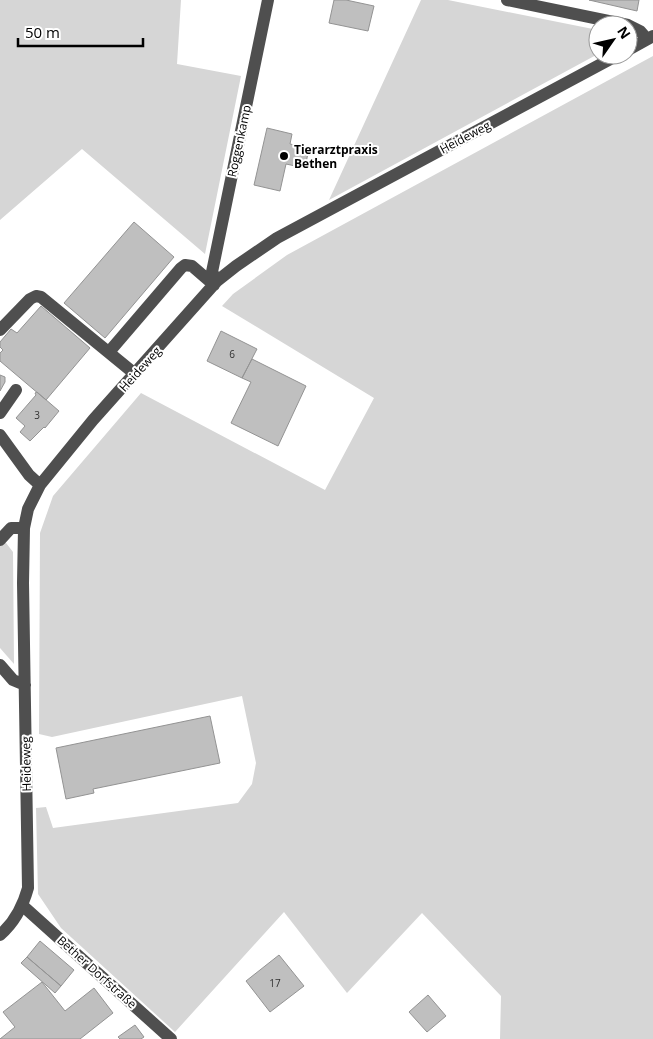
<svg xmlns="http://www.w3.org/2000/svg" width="653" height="1039" viewBox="0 0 653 1039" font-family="'Open Sans',sans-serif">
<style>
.green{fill:#d6d6d6}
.building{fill:#bfbfbf;stroke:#939393}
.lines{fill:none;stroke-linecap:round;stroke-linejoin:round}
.minor{stroke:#4f4f4f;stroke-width:12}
.poi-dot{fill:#000;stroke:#fff;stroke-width:2}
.labels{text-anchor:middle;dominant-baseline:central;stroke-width:4;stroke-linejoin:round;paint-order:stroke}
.number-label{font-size:10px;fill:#303030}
.street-label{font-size:12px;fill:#000;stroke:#fff}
.poi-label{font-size:12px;font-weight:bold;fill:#000;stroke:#fff;text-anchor:start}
</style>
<rect width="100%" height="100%" fill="#fff"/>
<path class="green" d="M0,0H181L177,64L241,76L205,254L82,149L0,220Z
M421,0H448L598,30V54L329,200Z
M653,56V1039H500L501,996L422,913L347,993L284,912L175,1032L61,928L38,894L36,808L46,807L53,828L238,803L252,784L256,763L242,696L52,737L39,734L40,533L53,496L141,393L325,490L374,398L222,306L233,294L287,255Z
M3,539L13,552L14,664L0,648V543Z"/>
<path class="building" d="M334,0H346L374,6L368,31L329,23Z
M589,0H639L637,11Z
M267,128L292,134L290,144L309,148L305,168L286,164L280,191L254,185Z
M134,222L174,257L105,338L64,303Z
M41,306L90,348L46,400L0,361V353L3,350L0,347V342L11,329L17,333Z
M221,331L257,349L242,378L207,361Z
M252,359L306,386L278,446L231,423L251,382L242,378Z
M0,375L5,377V382L0,391Z
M37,392L59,411L45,428L44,427L30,441L20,432L25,426L16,418L36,395L35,393Z
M210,716L220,763L93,789L94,793L66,799L56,748Z
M40,941L74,970L61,986L27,957Z
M279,955L304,986L270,1012L246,981Z
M27,957L61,986L55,993L21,963Z
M42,982L65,1011L94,988L113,1013L80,1039H0L15,1027L3,1012Z
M428,995L446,1016L427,1032L409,1012Z
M135,1025L144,1037L141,1039H120L118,1037Z"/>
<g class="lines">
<path class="minor" d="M507,0L628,25
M628,25L640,31L647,39
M628,50L653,36
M217,281L212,272L268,0
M0,330L30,299L36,296L41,297L135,374
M109,352L181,268L185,265L192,266L214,285
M0,413L16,390
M0,435L29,475L40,485
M0,540L11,528H24
M0,665L13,680L25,685
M23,906L171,1039
M0,935C15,922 23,906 28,888L23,583L24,528L28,509L40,485L93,420L217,281L236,266L277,238L618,55"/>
</g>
<circle class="poi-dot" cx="284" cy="156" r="5"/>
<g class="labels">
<g class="number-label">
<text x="232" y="354">6</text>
<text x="37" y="415">3</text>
<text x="275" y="983">17</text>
</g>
<g class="street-label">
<text transform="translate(465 137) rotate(-28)">Heideweg</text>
<text transform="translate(239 141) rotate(-78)">Roggenkamp</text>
<text transform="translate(140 369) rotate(-48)">Heideweg</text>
<text transform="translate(26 764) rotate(-91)">Heideweg</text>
<text transform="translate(97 972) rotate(42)">Bether Dorfstraße</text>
</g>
<g class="poi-label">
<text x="294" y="149">Tierarztpraxis<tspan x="294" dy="14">Bethen</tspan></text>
</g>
</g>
<g transform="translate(613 40) rotate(56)"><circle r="24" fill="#ffffff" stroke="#999999"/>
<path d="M0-4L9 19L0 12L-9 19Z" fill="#000000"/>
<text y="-8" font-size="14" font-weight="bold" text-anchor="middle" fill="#000000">N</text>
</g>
<path d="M18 38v8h125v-8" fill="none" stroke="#000000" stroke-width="2.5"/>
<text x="25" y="38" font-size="15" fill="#000000" stroke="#ffffff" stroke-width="4" paint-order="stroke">50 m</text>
</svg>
